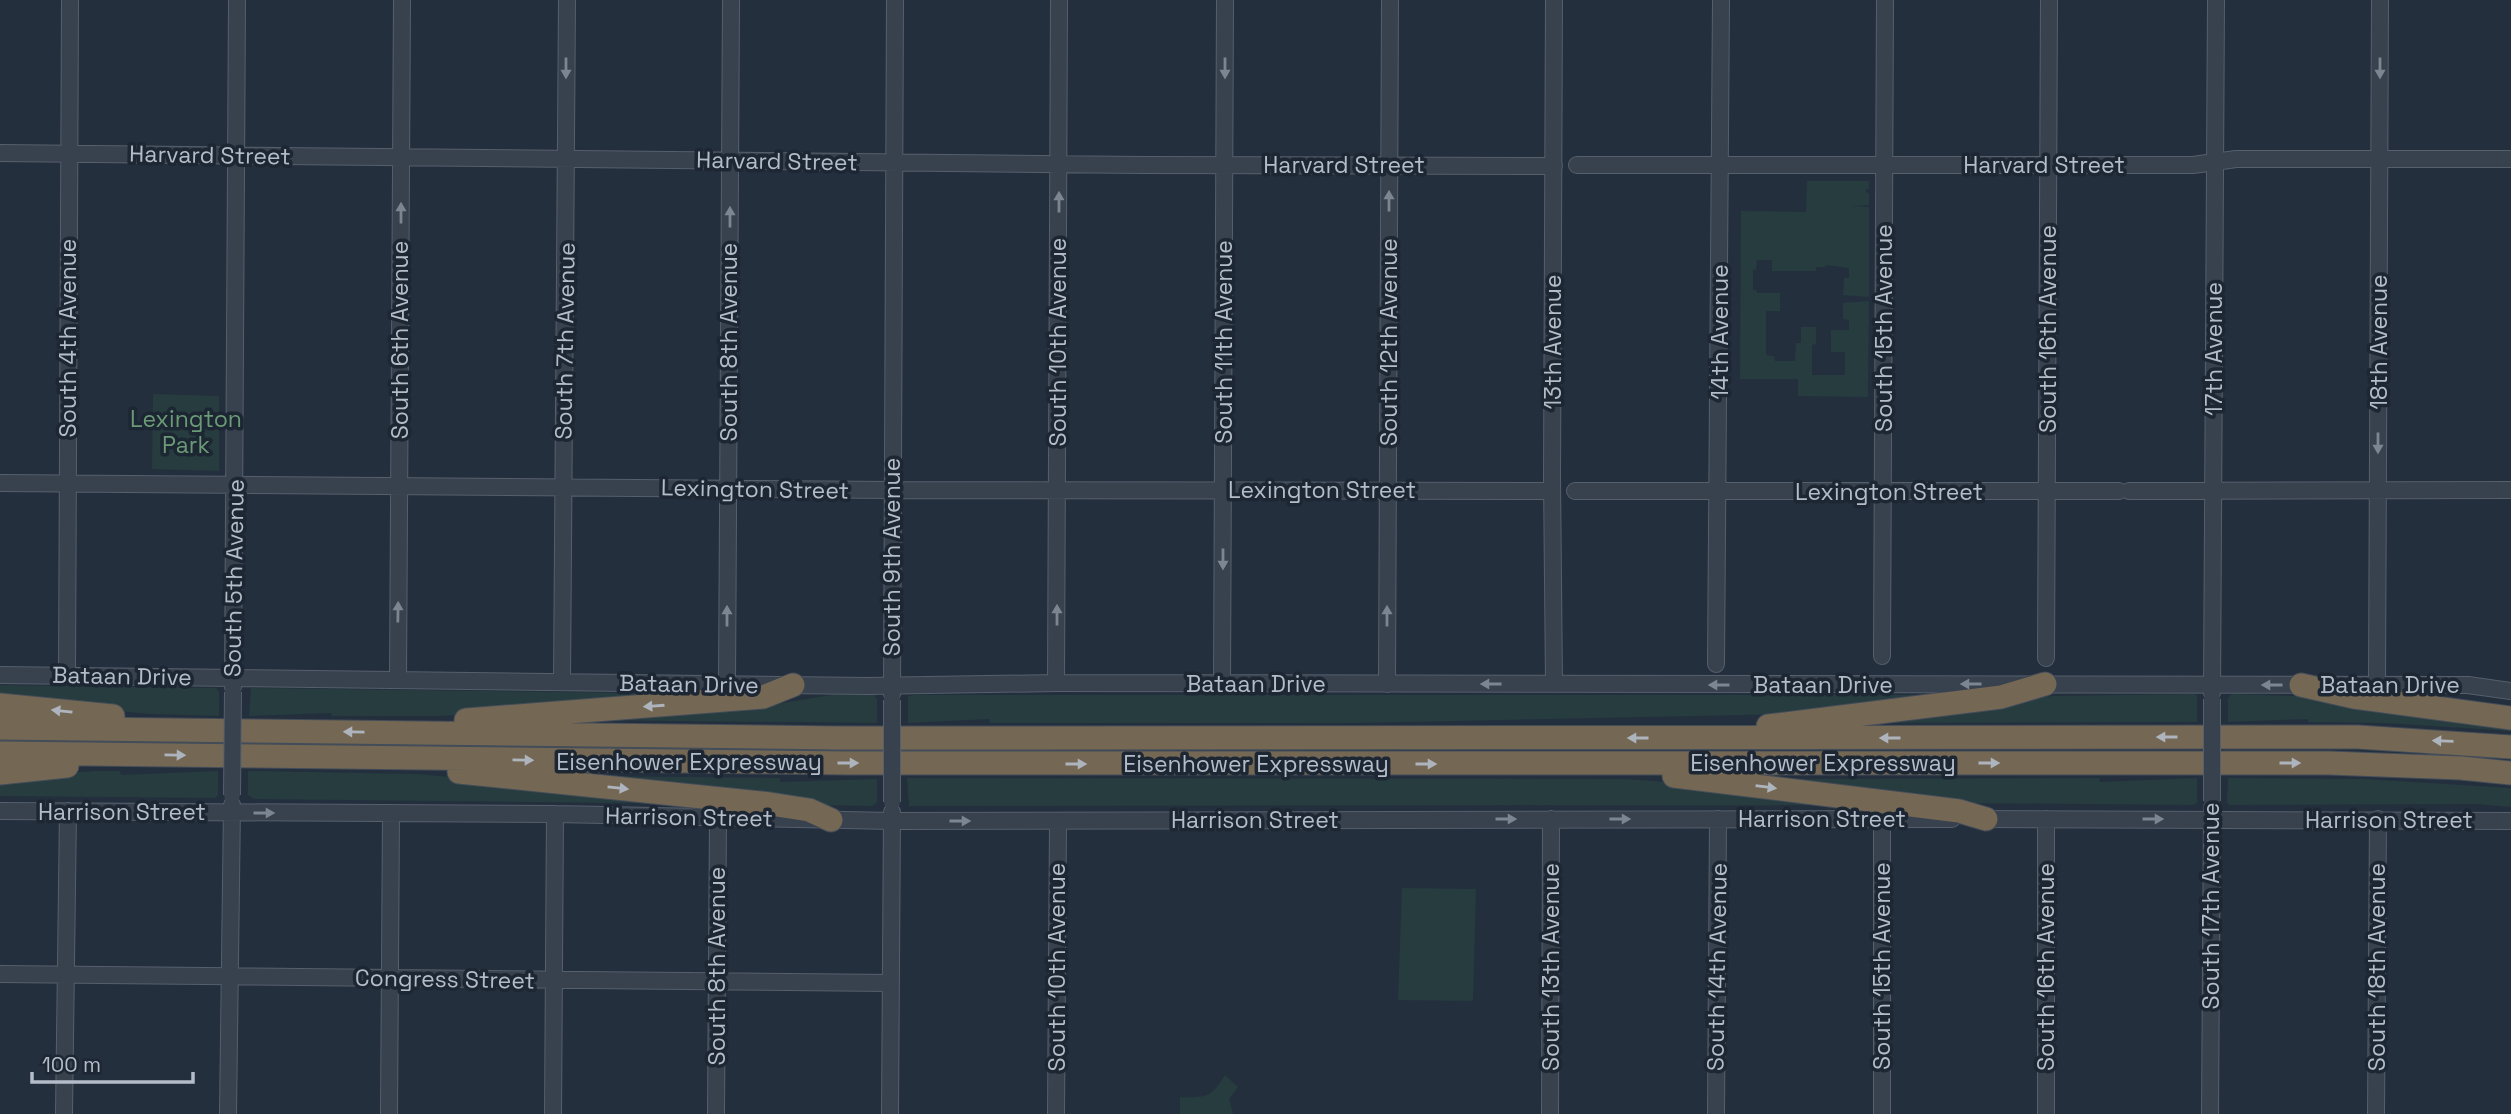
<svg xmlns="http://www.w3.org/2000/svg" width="2511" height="1114" viewBox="0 0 2511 1114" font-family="'Space Grotesk',sans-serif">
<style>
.green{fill:#263c3f}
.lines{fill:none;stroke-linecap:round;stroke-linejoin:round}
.minor-casing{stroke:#565f6c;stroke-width:18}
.highway-casing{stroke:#434c59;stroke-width:25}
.minor{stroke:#38414e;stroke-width:16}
.highway{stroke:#746855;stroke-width:23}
.minor-bridge-casing{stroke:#565f6c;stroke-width:18;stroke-linecap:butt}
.minor-bridge{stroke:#38414e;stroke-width:16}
.oneway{fill:#7c8592}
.oneway2{fill:#aeb4bd}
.labels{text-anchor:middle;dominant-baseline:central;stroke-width:7;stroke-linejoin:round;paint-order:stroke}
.street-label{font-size:23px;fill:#b4bcc9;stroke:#1d2633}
.park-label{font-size:23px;fill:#6b9a76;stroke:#1d2633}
</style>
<rect width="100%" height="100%" fill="#242f3e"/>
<path class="green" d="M1807,181H1869V189H1866V192L1869,193V205L1852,206L1869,207V297L1843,295L1844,278H1849V268L1826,265L1825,267H1816V271H1772V260H1757L1756,270H1753V290H1756L1757,293H1780V311H1766V355L1774,356L1775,361H1795L1796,343H1801V327H1816V344L1812,345V375H1845V352H1831V330H1849V320L1843,319V303L1869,301L1868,397L1798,396V379H1740L1741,211L1806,212Z
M153,394L219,396V471L152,469Z
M0,685L216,688L219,692V716L149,714L0,699Z
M251,688L717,694L734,695L440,716H332L331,713L249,716Z
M2195,694L2197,696V722L1863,723L2052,696Z
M2231,694L2296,696L2511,723V731L2385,723L2308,722V719L2228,722V699Z
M831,695H875L877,700V723L572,720L765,706Z
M912,695H1961L1838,713L1361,723H990L989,719L908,723V697Z
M94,771H120L121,775L218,771V795L215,798L0,796V779Z
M248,771L418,774L759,807L710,804L254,799L248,795Z
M587,776L780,778V782L877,779V802L872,806L818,805Z
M907,778L1626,779L1696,784L1902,809H1843L1842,805L909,806Z
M2099,778L2100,782L2197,778V803L2193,805L1959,803L1793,785V779Z
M2228,778L2364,779L2511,788V807L2476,804L2230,805L2227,803Z
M1402,888L1476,889L1473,1001L1398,1000Z
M1225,1075L1238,1087L1229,1099L1233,1114H1180V1097C1206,1098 1212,1097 1225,1075Z"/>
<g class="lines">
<g class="minor-casing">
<path id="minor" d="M0,153L1144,165L1554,166
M1577,165H2193L2236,159H2511
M0,483L892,490L1552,491
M1575,491H2119
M2129,491L2511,490
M1882,656L1885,0
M2046,658L2049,0
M1716,664L1721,0
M0,675L867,686L1056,683L2468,685L2511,691
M67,676L70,0
M398,680L402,0
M562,682L567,0
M1056,683L1059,0
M727,684L731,0
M1222,684L1225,0
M1387,684L1390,0
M1554,684L1552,477L1554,0
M2377,684L2380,0
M233,687L237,0
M2212,693L2216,0
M892,694L895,0
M0,811L555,814L892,821L1952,819
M1978,819L2511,821
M2046,819V1114
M0,974L891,983
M64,1114L68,811
M228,1114L232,805
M389,1114L391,813
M553,1114L555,814
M716,1114L718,818
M890,1114L892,812
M1056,1114L1058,821
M1550,1114L1551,819
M1716,1114L1718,819
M1882,1114V819
M2210,1114L2212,808
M2376,1114L2378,819"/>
</g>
<g class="highway-casing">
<path id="highway" d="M2301,685L2354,697L2511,718
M0,705L113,716
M466,720L763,697L793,685
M1768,726L2001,697L2045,684
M0,728L839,738L2358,737L2511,747
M0,753L846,763H2329L2461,768L2511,773
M459,772L770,804L809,810L831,820
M0,773L67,766
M1674,776L1959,811L1986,819"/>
</g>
<use href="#minor" class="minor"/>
<use href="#highway" class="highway"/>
<g class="minor-bridge-casing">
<path id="minor-bridge" d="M232,795L233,692
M2212,801V699
M892,802V700"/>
</g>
<use href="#minor-bridge" class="minor-bridge"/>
</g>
<defs><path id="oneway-solid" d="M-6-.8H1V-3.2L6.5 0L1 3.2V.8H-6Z" transform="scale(1.75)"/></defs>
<g class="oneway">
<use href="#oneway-solid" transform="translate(566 68) rotate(90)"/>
<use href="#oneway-solid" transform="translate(1225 68) rotate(90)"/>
<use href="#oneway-solid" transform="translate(2380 68) rotate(90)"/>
<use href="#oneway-solid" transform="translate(1389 201) rotate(-90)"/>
<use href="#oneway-solid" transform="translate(1059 202) rotate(-90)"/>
<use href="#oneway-solid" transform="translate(401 213) rotate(-90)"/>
<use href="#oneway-solid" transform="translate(730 217) rotate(-90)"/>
<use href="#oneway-solid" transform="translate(2378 443) rotate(90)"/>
<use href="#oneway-solid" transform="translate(1223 559) rotate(90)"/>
<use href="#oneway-solid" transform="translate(398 612) rotate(-89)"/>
<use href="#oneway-solid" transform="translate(1057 615) rotate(-90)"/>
<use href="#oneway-solid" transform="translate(727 616) rotate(-90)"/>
<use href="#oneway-solid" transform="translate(1387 616) rotate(-90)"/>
<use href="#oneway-solid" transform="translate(1491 684) rotate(-180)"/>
<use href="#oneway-solid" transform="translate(1971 684) rotate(180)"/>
<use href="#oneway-solid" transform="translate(1719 685) rotate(-180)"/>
<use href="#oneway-solid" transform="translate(2272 685) rotate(-180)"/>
<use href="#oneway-solid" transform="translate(264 813)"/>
<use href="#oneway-solid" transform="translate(1506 819)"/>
<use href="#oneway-solid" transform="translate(1620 819)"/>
<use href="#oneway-solid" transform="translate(2153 819)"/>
<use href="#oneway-solid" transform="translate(960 821)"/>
</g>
<g class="oneway2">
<use href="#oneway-solid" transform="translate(654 706) rotate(176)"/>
<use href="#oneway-solid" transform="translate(62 711) rotate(-174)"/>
<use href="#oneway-solid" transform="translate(354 732) rotate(-179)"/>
<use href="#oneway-solid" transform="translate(2167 737) rotate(-180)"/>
<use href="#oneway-solid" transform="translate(1638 738) rotate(180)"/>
<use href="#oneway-solid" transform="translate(1890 738) rotate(180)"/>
<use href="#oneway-solid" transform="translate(2443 741) rotate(-178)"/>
<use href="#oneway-solid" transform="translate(175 755) rotate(1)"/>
<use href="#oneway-solid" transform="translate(523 760) rotate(1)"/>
<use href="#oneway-solid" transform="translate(848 763)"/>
<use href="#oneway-solid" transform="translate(1989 763)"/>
<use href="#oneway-solid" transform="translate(2290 763)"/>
<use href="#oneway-solid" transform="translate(1076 764)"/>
<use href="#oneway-solid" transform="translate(1426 764)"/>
<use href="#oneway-solid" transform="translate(1766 787) rotate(7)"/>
<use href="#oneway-solid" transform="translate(618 788) rotate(6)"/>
</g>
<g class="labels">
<g class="street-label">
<text transform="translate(210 155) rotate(1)">Harvard Street</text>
<text transform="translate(777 161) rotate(1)">Harvard Street</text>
<text x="1344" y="165">Harvard Street</text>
<text x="2044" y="165">Harvard Street</text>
<text transform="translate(1884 328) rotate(-90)">South 15th Avenue</text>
<text transform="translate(2048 329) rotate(-90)">South 16th Avenue</text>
<text transform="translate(1720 332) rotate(-90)">14th Avenue</text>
<text transform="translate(68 338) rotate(-90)">South 4th Avenue</text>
<text transform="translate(400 340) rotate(-90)">South 6th Avenue</text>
<text transform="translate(565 341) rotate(-89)">South 7th Avenue</text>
<text transform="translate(729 342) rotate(-90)">South 8th Avenue</text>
<text transform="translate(1058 342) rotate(-90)">South 10th Avenue</text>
<text transform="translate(1224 342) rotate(-90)">South 11th Avenue</text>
<text transform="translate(1389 342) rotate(-90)">South 12th Avenue</text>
<text transform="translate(1553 342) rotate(-90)">13th Avenue</text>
<text transform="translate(2379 342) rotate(-90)">18th Avenue</text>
<text transform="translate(2214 349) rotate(-90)">17th Avenue</text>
<text transform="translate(755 489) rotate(1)">Lexington Street</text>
<text x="1322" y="490">Lexington Street</text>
<text x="1889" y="492">Lexington Street</text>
<text transform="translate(892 557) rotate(-90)">South 9th Avenue</text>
<text transform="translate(234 578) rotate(-89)">South 5th Avenue</text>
<text transform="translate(122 676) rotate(1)">Bataan Drive</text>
<text transform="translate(689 684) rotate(1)">Bataan Drive</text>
<text x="1256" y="684">Bataan Drive</text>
<text x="1823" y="685">Bataan Drive</text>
<text x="2390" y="685">Bataan Drive</text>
<text x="689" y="762">Eisenhower Expressway</text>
<text x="1823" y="763">Eisenhower Expressway</text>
<text x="1256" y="764">Eisenhower Expressway</text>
<text x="122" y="812">Harrison Street</text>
<text transform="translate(689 817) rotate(1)">Harrison Street</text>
<text x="1822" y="819">Harrison Street</text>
<text x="1255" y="820">Harrison Street</text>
<text x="2389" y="820">Harrison Street</text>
<text transform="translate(2211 906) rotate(-90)">South 17th Avenue</text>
<text transform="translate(717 966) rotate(-90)">South 8th Avenue</text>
<text transform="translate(1882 966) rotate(-90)">South 15th Avenue</text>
<text transform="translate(1057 967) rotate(-90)">South 10th Avenue</text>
<text transform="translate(1551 967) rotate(-90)">South 13th Avenue</text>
<text transform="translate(1717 967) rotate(-89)">South 14th Avenue</text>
<text transform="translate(2046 967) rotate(-90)">South 16th Avenue</text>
<text transform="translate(2377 967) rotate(-90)">South 18th Avenue</text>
<text transform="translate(445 979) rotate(1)">Congress Street</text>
</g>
<g class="park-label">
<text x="186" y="419">Lexington<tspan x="186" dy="26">Park</tspan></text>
</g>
</g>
<path d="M32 1072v10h161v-10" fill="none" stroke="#b4bcc9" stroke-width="3.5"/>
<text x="42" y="1072" font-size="21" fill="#b4bcc9" stroke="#1d2633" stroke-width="5" paint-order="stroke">100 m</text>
</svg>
